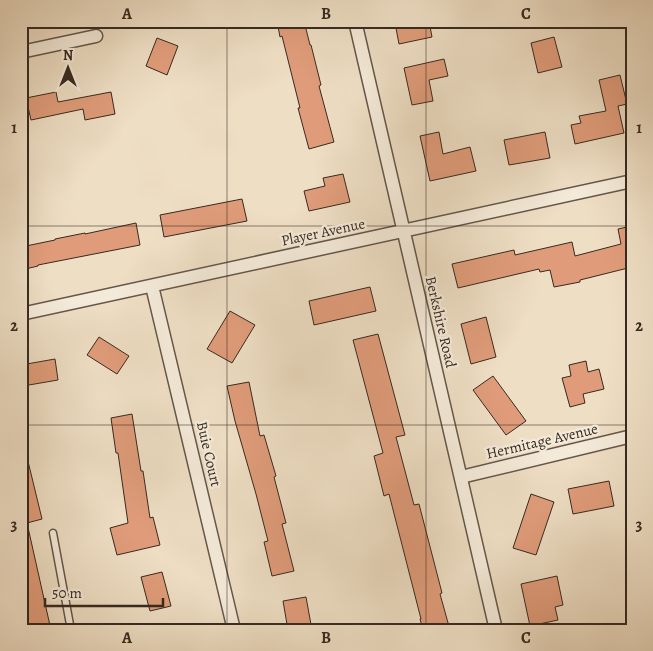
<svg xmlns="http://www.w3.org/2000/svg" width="653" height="651" viewBox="0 0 653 651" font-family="Alegreya,serif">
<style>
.building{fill:#e09c7a;stroke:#362a21}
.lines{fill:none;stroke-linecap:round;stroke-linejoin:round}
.service-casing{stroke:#64574a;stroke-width:9}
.minor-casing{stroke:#64574a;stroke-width:15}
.service{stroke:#f4ead9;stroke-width:6}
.minor{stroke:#f4ead9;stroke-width:12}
.grid{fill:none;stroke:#362a21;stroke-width:1;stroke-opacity:0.55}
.labels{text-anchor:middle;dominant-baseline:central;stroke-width:4.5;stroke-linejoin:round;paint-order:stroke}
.street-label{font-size:15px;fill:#362a21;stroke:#f4ead9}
.neatline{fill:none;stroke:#362a21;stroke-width:2}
.grid-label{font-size:16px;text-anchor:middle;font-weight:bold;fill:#362a21}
</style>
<rect width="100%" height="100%" fill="#eedec4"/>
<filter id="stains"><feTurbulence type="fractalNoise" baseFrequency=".004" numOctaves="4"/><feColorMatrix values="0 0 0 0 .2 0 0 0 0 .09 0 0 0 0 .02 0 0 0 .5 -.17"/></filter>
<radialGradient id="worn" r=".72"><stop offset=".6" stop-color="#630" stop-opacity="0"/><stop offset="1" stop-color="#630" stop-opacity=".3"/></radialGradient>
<path class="building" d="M277,21H304L310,45H311L321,85L319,86L334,142L309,149L298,108H300L282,36L280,37Z
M402,21H429L432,37L399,44L395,23Z
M554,37L562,67L538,73L531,43Z
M157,38L178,46L167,75L146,66Z
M444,59L448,76L429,80L433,101L412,105L404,68Z
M620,75L627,104L618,106L624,133L575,144L571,125L581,123L579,116L606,111L599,80Z
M56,92L58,102L111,92L115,114L85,120L83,109L31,120L26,98Z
M439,132L443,154L470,147L476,171L430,181L420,136Z
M545,132L550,158L509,165L504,140Z
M343,174L350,202L309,211L304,191L325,186L323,178Z
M242,199L247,221L164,237L160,215Z
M136,223L140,245L38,265V266L21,270V247L55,240V239L85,233V234Z
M632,226V267L580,280V282L554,287L550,270L540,272L539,269L458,288L452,264L514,250L515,255L572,242L575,256L621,244L618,229Z
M370,287L376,311L314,325L309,301Z
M230,311L255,325L232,363L207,349Z
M486,317L496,357L471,364L461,324Z
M378,334L405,435L396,437L414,505L419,504L442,593L440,594L450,630H423L420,619H421L389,494L384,496L374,456L383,453L353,340Z
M99,337L129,356L117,374L87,355Z
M55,359L58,380L23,386L21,374V365Z
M586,361L588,372L599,369L604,389L583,394L585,403L570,407L562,378L571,376L569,365Z
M493,376L526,421L506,435L473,390Z
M249,382L260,436L264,435L276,476L274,477L286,523L282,524L294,571L272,576L264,542L268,541L256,494L235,421L227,386Z
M132,414L141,471H143L150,518L153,517L160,545L117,555L110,528L128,523L118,453H116L111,418Z
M21,453H26L42,519L27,523L51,630H21Z
M609,481L614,506L573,514L568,489Z
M531,494L554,502L536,555L513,548Z
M162,572L171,606L150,611L141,577Z
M557,576L563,605L555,607L558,620L530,626L521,584Z
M306,597L312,630H288L283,601Z"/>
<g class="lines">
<g class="service-casing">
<path id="service" d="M53,533L71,630"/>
</g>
<g class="minor-casing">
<path id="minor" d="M355,21L496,630
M21,52L96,36
M152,286L234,630
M21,314L632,181
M461,477L632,436"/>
</g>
<use href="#service" class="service"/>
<use href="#minor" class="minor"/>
</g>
<path class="grid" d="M227,21V630M426,21V630M21,226H632M21,425H632"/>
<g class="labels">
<g class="street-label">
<text transform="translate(323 232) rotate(-12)">Player Avenue</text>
<text transform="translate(441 322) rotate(77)">Berkshire Road</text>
<text transform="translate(542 441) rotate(-13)">Hermitage Avenue</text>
<text transform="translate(209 454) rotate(77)">Buie Court</text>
</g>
</g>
<rect width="653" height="651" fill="none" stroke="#eedec4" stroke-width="55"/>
<g transform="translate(68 68)" stroke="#f4ead9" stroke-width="4" paint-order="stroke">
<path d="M0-4L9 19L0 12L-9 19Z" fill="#362a21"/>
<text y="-8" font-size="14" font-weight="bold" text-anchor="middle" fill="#362a21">N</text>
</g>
<path d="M45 598v8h118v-8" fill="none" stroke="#362a21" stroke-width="2.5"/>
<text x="52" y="598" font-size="15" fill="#362a21" stroke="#f4ead9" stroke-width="4" paint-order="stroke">50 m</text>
<rect x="28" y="28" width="598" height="596" class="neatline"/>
<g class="grid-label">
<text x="127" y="19">A</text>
<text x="326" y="19">B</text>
<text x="526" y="19">C</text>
<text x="14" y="133">1</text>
<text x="639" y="133">1</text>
<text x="14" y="331">2</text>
<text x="639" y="331">2</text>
<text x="14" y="530">3</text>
<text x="639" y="530">3</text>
<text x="127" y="643">A</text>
<text x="326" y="643">B</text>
<text x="526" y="643">C</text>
</g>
<rect width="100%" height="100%" filter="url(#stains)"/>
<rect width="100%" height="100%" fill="url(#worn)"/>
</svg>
